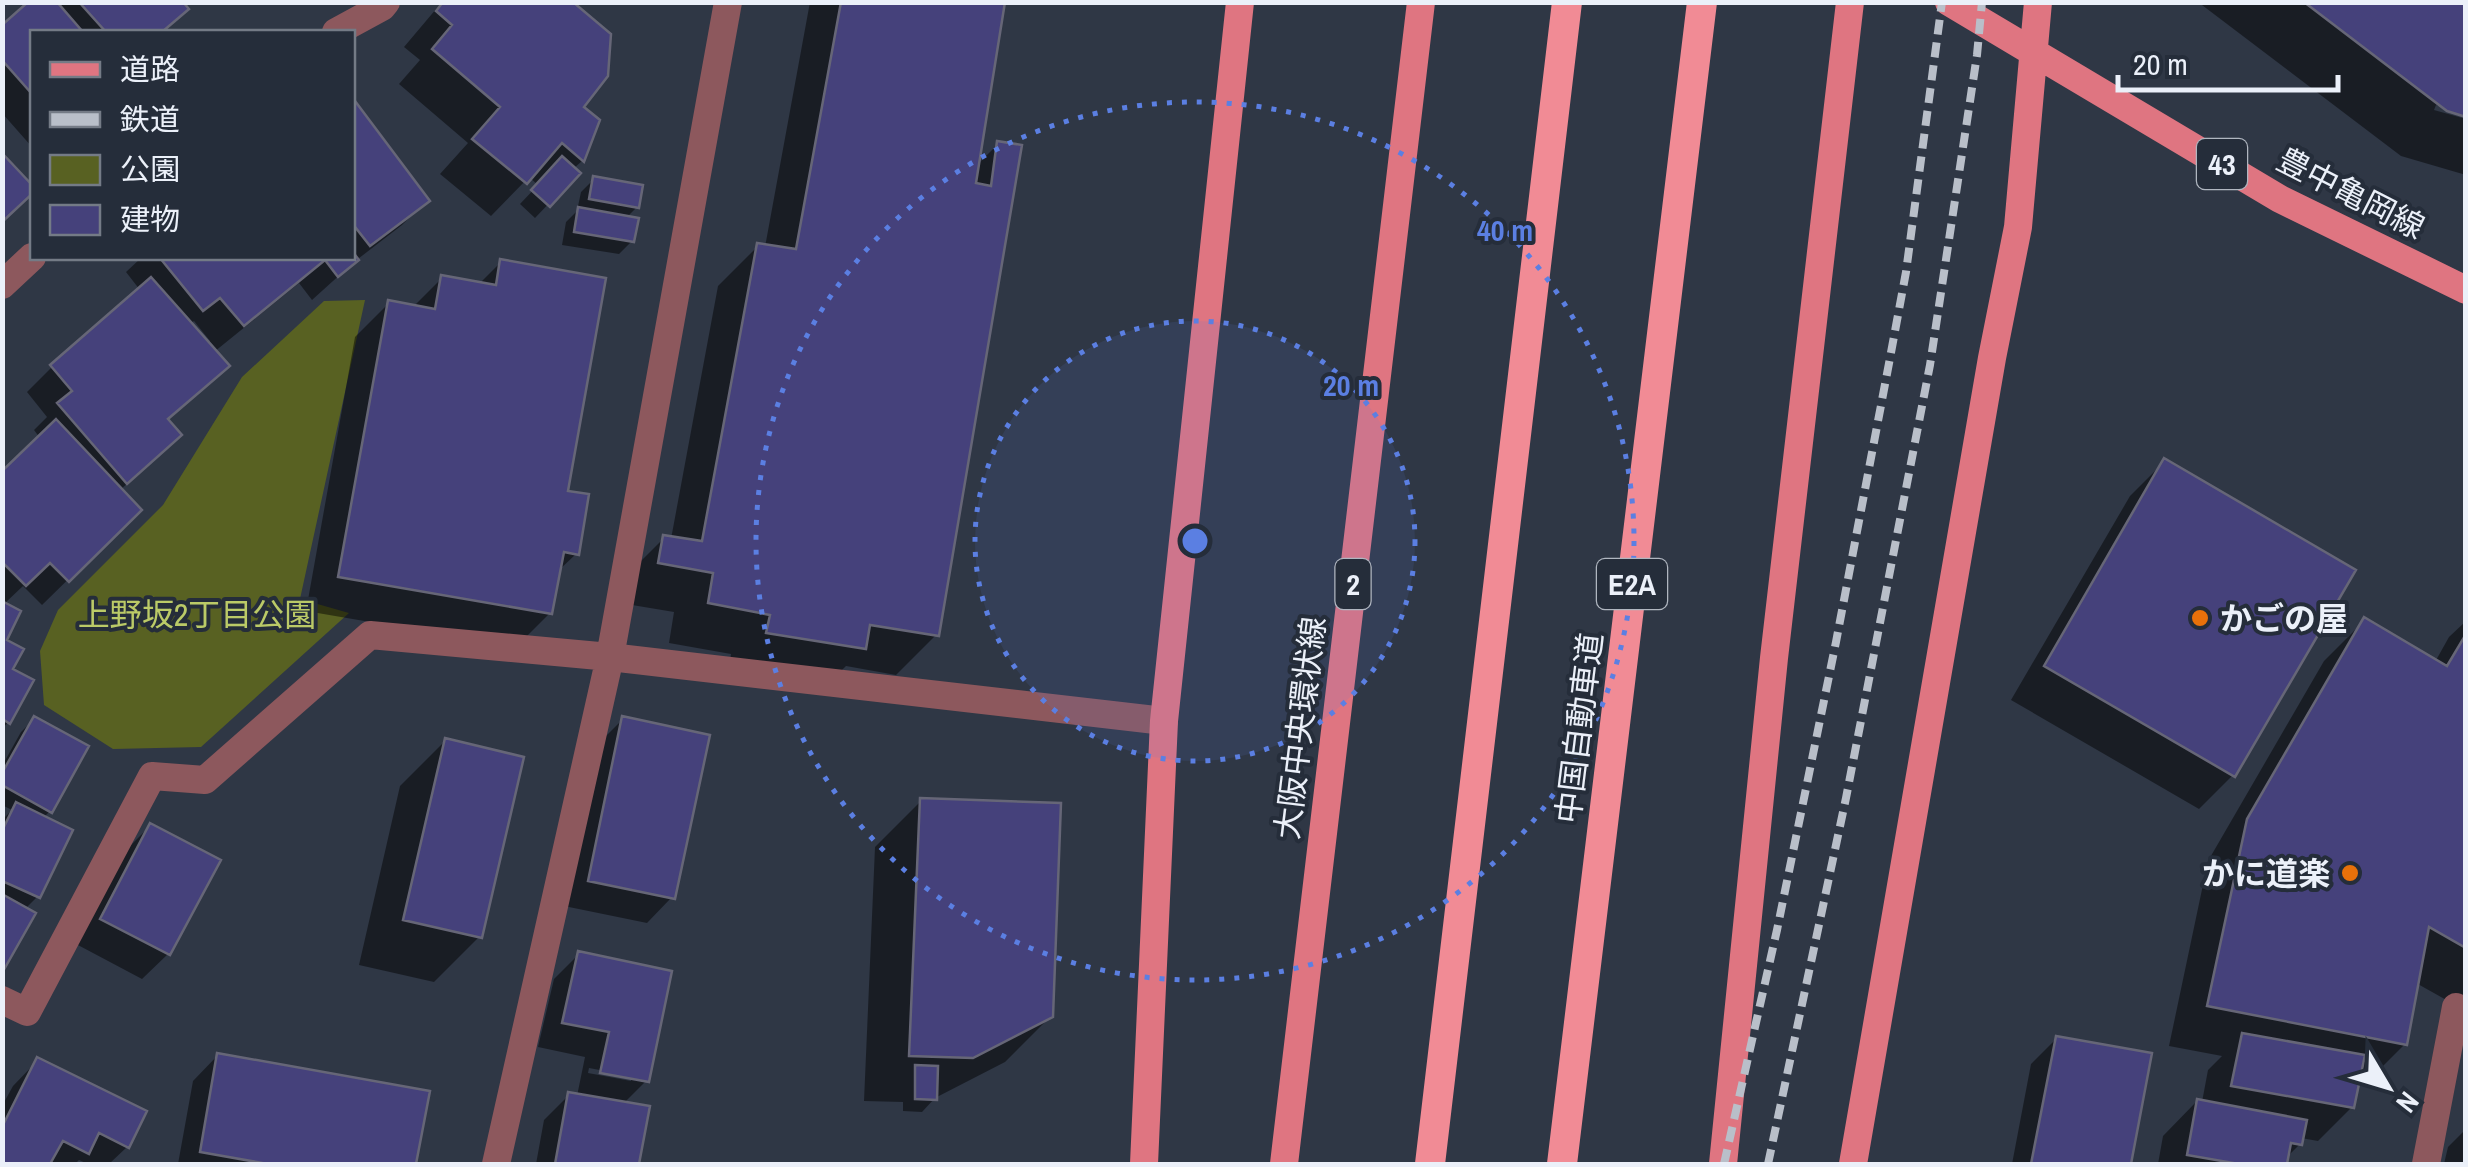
<svg xmlns="http://www.w3.org/2000/svg" width="2468" height="1167" viewBox="0 0 2468 1167" font-family="'Archivo Narrow','Noto Sans JP',sans-serif">
<style>
.green{fill:#586122}
.shadow{fill:#0007;fill-rule:evenodd}
.building{fill:#45417b;stroke:#667;stroke-width:2.5}
.lines{fill:none;stroke-linecap:round;stroke-linejoin:round}
.path{stroke:#6d7480;stroke-width:6;stroke-dasharray:8 8;stroke-linecap:butt}
.minor{stroke:#8d585d;stroke-width:28}
.primary{stroke:#df7581;stroke-width:28}
.motorway{stroke:#f18b95;stroke-width:30}
.rail{stroke:#b9bfc9;stroke-width:8;stroke-dasharray:15 8;stroke-linecap:butt}
.ring{fill:none;stroke:#5b7fe2;stroke-width:5;stroke-dasharray:5 10}
.food-dot{fill:#e8710a;stroke:#252d3a;stroke-width:4}
.labels{text-anchor:middle;dominant-baseline:central;stroke-width:8;stroke-linejoin:round;paint-order:stroke}
.shield{fill:#252d3a;stroke:#b0b6c0;stroke-width:2.5}
.shield-label{font-size:30px;font-weight:bold;fill:#ebf0f9}
.street-label{font-size:32px;fill:#ebf0f9;stroke:#252d3a}
.park-label{font-size:32px;fill:#bbca67;stroke:#252d3a}
.poi-label{font-size:32px;font-weight:bold;fill:#ebf0f9;stroke:#252d3a;text-anchor:start}
.centre{fill:#5b7fe2;stroke:#252d3a;stroke-width:5}
.ring-label{font-size:30px;text-anchor:middle;font-weight:bold;fill:#5b7fe2;stroke:#252d3a;stroke-width:8;stroke-linejoin:round;paint-order:stroke}
</style>
<rect width="100%" height="100%" fill="#2f3745"/>
<path class="green" d="M365,300L300,599L349,613L201,747L113,749L44,705L40,651L58,610L163,505L242,377L324,301Z"/>
<path class="shadow" d="M32,2H179L185,9L162,32H32V147L2,113V28Z
M442,2H569L581,107L597,121L582,161L573,169L578,173L535,218L520,204L538,185L529,177L491,216L440,174L468,143L399,84L420,60L404,47Z
M810,2H1003L976,166L998,144L936,635L896,675L846,666L824,688L728,672L731,654L669,643L674,612L620,603L624,578L664,538L671,539L718,286L758,246L765,247Z
M2198,2H2466V114L2436,105L2434,110L2466,119V175L2401,156Z
M352,106L427,200L402,225L354,262L312,300L299,283L214,352L226,366L167,421L154,460L120,490L139,510L42,605L23,586L4,604V641L10,670L8,723L2,728V474L40,438L34,430L47,417L27,392L52,367L140,290L126,272L141,258H352ZM194,321L210,341L207,344L189,324Z
M594,179L637,207L626,218L632,241L619,254L562,245L566,222L577,211L581,192Z
M501,262L565,493L576,554L557,572L550,613L516,647L306,611L355,337L389,303L413,307L442,278L479,284Z
M2164,462L2233,775L2199,809L2011,700L2130,496Z
M2364,621L2435,662L2449,637L2466,621V1011L2416,983L2405,1044L2365,1084L2357,1082L2352,1107L2318,1141L2301,1138L2300,1144L2286,1158L2285,1164H2158L2163,1136L2197,1101L2202,1102L2208,1070L2222,1056L2169,1046L2208,861L2324,661Z
M34,719L50,811L43,818L69,831L37,897L25,909L2,968V820L12,810L2,805V766L21,732Z
M623,719L672,897L647,923L564,906L598,744Z
M445,741L479,937L434,982L359,965L400,786Z
M921,801L1051,1016L1005,1062L935,1098L922,1112L903,1111V1102L864,1101L875,847Z
M150,826L217,861L168,954L142,979L76,944L125,851Z
M579,954L646,1081L623,1104L647,1108L636,1164H536L544,1120L569,1095L577,1096L585,1057L538,1047L554,979ZM589,1068L631,1076V1081L588,1073Z
M2057,1038L2149,1055L2129,1164H2012L2031,1064Z
M218,1055L427,1093L413,1164H178L193,1081Z
M38,1060L127,1147L109,1164H88L79,1160L75,1164H2V1106L13,1086Z
M2466,1129V1164H2444L2448,1147Z"/>
<path class="building" d="M28,2H57L83,32H32V94L2,60V25Z
M79,2H183L189,9L162,32H106Z
M443,2H573L611,34L608,76L584,107L600,120L584,162L562,143L527,184L472,139L500,107L432,49L452,25L436,11Z
M841,2H1005L976,183L991,186L997,141L1022,145L939,636L870,625L866,649L766,633L770,615L708,603L713,573L658,563L663,535L702,541L757,243L796,249Z
M2304,2H2466V117L2447,111Z
M355,101L430,201L370,246L352,223V103Z
M2,153L32,185V194L2,222Z
M562,156L581,173L550,207L531,190Z
M593,176L643,185L639,208L589,199Z
M578,207L639,218L634,242L574,232Z
M352,251L359,260L338,277L325,260L244,326L220,298L203,311L160,258H352Z
M500,259L606,278L568,491L589,494L579,555L564,552L552,614L338,577L388,300L435,309L441,275L496,285Z
M151,277L230,366L168,419L182,435L127,484L57,403L72,391L50,365Z
M56,419L142,510L69,582L50,563L26,586L2,562V471Z
M2164,458L2356,570L2235,777L2044,666Z
M2,601L21,611L7,640L24,649L13,669L34,680L10,724L4,720L2,723Z
M2364,617L2447,666L2466,634V948L2429,927L2407,1045L2207,1006L2247,819Z
M34,716L89,746L52,813L2,785V773Z
M622,716L710,735L675,899L588,881Z
M445,738L524,757L482,938L403,920Z
M920,798L1061,803L1053,1017L973,1058L909,1056Z
M16,802L73,830L40,898L2,881V831Z
M150,823L221,860L170,955L100,919Z
M2,894L36,913L2,973Z
M578,951L672,971L649,1082L600,1073L609,1032L562,1023Z
M2242,1033L2365,1055L2354,1108L2231,1086Z
M2056,1036L2152,1053L2131,1164H2031Z
M217,1053L430,1091L416,1164H268L200,1152Z
M37,1057L147,1111L129,1148L99,1133L89,1154L63,1141L50,1164H2V1127Z
M915,1065L938,1066L937,1100L915,1099Z
M568,1092L650,1106L639,1164H555Z
M2197,1099L2307,1120L2302,1145L2291,1143L2287,1164H2239L2187,1155Z"/>
<g class="lines">
<path class="path" d="M273,618L305,624"/>
<path class="minor" d="M728,2L610,657L1164,721
M336,32L382,7L386,2
M2,285L32,257
M2,1000L27,1012L152,776L205,780L370,635L610,657L496,1164
M2426,1164L2456,1007L2466,1012"/>
<path class="primary" d="M1949,2L2280,199L2466,290
M1144,1164L1164,721L1240,2
M1284,1164L1421,2
M1723,1164L1774,658L1850,2
M1853,1164L1992,358L2018,227L2038,2"/>
<path class="motorway" d="M1430,1164L1567,2
M1562,1164L1702,2"/>
<path class="rail" d="M1724,1164L1777,930L1836,642L1890,358L1906,272L1942,2
M1768,1164L1846,798L1930,365L1977,55L1982,2"/>
</g>
<circle cx="1195" cy="541" r="220" fill="#5b7fe2" fill-opacity=".12"/>
<g class="ring">
<circle cx="1195" cy="541" r="220"/>
<circle cx="1195" cy="541" r="439"/>
</g>
<g class="food-dot">
<circle cx="2200" cy="618" r="10"/>
<circle cx="2350" cy="873" r="10"/>
</g>
<g class="labels">
<g class="shield">
<rect x="2197" y="139" width="50" height="50" rx="8"/>
<rect x="1335.5" y="559" width="35" height="50" rx="8"/>
<rect x="1597" y="559" width="70" height="50" rx="8"/>
</g>
<g class="shield-label">
<text x="2222" y="164">43</text>
<text x="1353" y="584">2</text>
<text x="1632" y="584">E2A</text>
</g>
<g class="street-label">
<text transform="translate(2351 193) rotate(27)">豊中亀岡線</text>
<text transform="translate(1300 728) rotate(-83)">大阪中央環状線</text>
<text transform="translate(1579 728) rotate(-83)">中国自動車道</text>
</g>
<g class="park-label">
<text x="197" y="614">上野坂2丁目公園</text>
</g>
<g class="poi-label">
<text x="2220" y="618">かごの屋</text>
<text x="2330" y="873" text-anchor="end">かに道楽</text>
</g>
</g>
<circle cx="1195" cy="541" r="15" class="centre"/>
<g class="ring-label">
<text x="1505" y="241">40 m</text>
<text x="1351" y="396">20 m</text>
</g>
<rect width="2468" height="1167" fill="none" stroke="#ebf0f9" stroke-width="10"/>
<rect x="30" y="30" width="325" height="230" fill="#252d3a" stroke="#747b86" stroke-width="2.5"/>
<rect x="50" y="62" width="50" height="15" fill="#df7581" stroke="#747b86" stroke-width="2.5"/>
<text x="120" y="80" font-size="30" fill="#ebf0f9">道路</text>
<rect x="50" y="112" width="50" height="15" fill="#b9bfc9" stroke="#747b86" stroke-width="2.5"/>
<text x="120" y="130" font-size="30" fill="#ebf0f9">鉄道</text>
<rect x="50" y="155" width="50" height="30" fill="#586122" stroke="#747b86" stroke-width="2.5"/>
<text x="120" y="180" font-size="30" fill="#ebf0f9">公園</text>
<rect x="50" y="205" width="50" height="30" fill="#45417b" stroke="#747b86" stroke-width="2.5"/>
<text x="120" y="230" font-size="30" fill="#ebf0f9">建物</text>
<g transform="translate(2388 1087) rotate(128)" stroke="#252d3a" stroke-width="8" paint-order="stroke">
<path d="M0-8L18 38L0 25L-18 38Z" fill="#ebf0f9"/>
<text y="-15" font-size="28" font-weight="bold" text-anchor="middle" fill="#ebf0f9">N</text>
</g>
<path d="M2118 75v15h220v-15" fill="none" stroke="#ebf0f9" stroke-width="5"/>
<text x="2133" y="75" font-size="30" fill="#ebf0f9" stroke="#252d3a" stroke-width="8" paint-order="stroke">20 m</text>
</svg>
